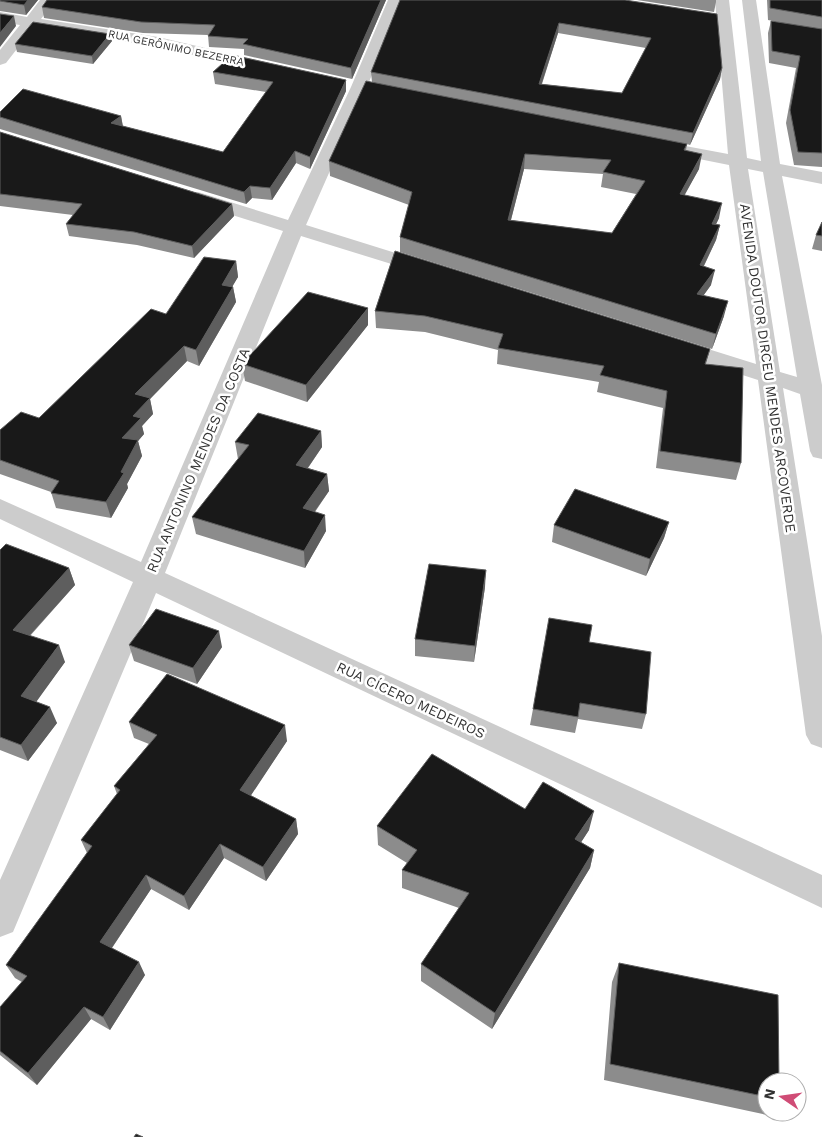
<svg xmlns="http://www.w3.org/2000/svg" width="822" height="1137" viewBox="0 0 822 1137" font-family="'Work Sans',sans-serif">
<style>
.lines{fill:none;stroke-linecap:round;stroke-linejoin:round}
.minor{fill:#ccc;fill-rule:evenodd}
.wall{fill:#8c8c8c;fill-rule:evenodd}
.shaded-wall{fill:#5e5e5e}
.building{fill:#191919;stroke:#5e5e5e;fill-rule:evenodd}
.labels{text-anchor:middle;dominant-baseline:central;stroke-width:5;stroke-linejoin:round;paint-order:stroke}
.far-street-label{font-size:11px;fill:#323232;stroke:#fff}
.street-label{font-size:14px;fill:#323232;stroke:#fff}
</style>
<rect width="100%" height="100%" fill="#fff"/>
<g class="lines">
<path class="minor" d="M40,0H55L41,19L158,37L270,63L272,66L264,71L158,47L34,27L6,63L0,65V50L20,25L0,22V12L27,17Z
M388,0H402L367,87L306,225L434,265L437,269L434,273L427,275L301,236L165,573L822,875V908L156,593L13,932L0,937V880L133,582L0,519V499L141,562L283,231L191,202L188,198L191,194L198,192L288,220L351,87Z
M715,0H729L747,158L761,161L742,0H756L780,164L822,172V184L782,176L822,385V459L813,457L810,451L800,394L783,388L822,636V748L811,744L806,735L758,380L665,350L662,345L665,340L673,338L756,364L729,165L664,152L658,151L655,147L658,143L664,142L728,154ZM748,169L763,172L797,377L780,372Z"/>
</g>
<path class="wall" d="M0,0H38L26,15L0,11Z
M47,0H386L352,79L244,55V49L209,47L208,35L143,33L44,18L42,7Z
M625,0L722,68L720,79L690,145L687,144L686,151L699,169L684,195L719,218L716,224L720,225L716,240L704,266L711,285L703,296L724,316L712,349L400,252V237L409,205L330,176L329,161L372,82L371,72ZM558,33L646,48L622,93L542,84ZM524,169L603,174L601,187L636,194L612,233L511,220Z
M637,0H716V2L714,12Z
M767,0H822V167L794,165L786,123L796,68L769,63L768,33L771,21L788,24L768,20Z
M110,34L112,41L93,64L17,52L15,44Z
M213,72L346,91L310,169L296,163L272,200L252,198L246,204L0,129V112L121,116L123,126L223,152L266,92L215,84Z
M0,132L232,204L234,216L194,258L137,245L69,236L66,224L73,215L0,206Z
M822,222V251L812,249L816,235Z
M395,251L710,349L706,364L741,463L736,480L656,468L663,408L597,392L599,382L497,364L498,350L425,332L376,328L375,311Z
M236,261L238,277L232,286L233,287L236,302L199,366L187,361L150,399L153,414L142,426L144,434L138,441L142,456L127,484L128,488L111,518L56,508L51,492L0,474V430L39,418L166,314Z
M368,325L307,402L245,381L242,364Z
M321,431L322,447L308,468L327,474L329,491L315,512L326,531L305,568L196,534L192,517L238,459L235,442Z
M669,522L664,538L646,576L552,542L554,525Z
M0,550L69,568L75,585L30,636L65,662L36,701L57,723L28,761L0,750Z
M485,587L474,662L415,656V639Z
M589,642L646,714L642,729L578,719L575,733L530,725L533,709Z
M129,645L222,647L197,684L134,661Z
M129,722L287,741L250,796L296,819L298,834L266,881L224,858L189,910L151,889L112,948L145,975L110,1030L91,1019L37,1085L0,1055V1007L22,982L15,978L6,965L87,853L81,840L117,794L114,786L149,744L134,738Z
M525,809L589,830L581,842L594,850L590,868L492,1029L421,981V964L459,908L402,888V870L407,863L378,845L377,826Z
M619,963L767,1082V1112H770L767,1115L604,1080L612,982Z"/>
<path class="shaded-wall" d="M28,0H38L26,15L24,5Z
M381,0H386L352,79L351,68Z
M14,16L16,26L0,47V33Z
M559,23L558,33L538,95L539,84Z
M110,34L112,41L93,64L92,56Z
M722,68L720,79L690,145L693,133Z
M346,80V91L310,169V157Z
M121,116L123,128L111,123Z
M295,151L296,163L272,200L270,188Z
M525,154L524,169L507,235L508,220Z
M702,154L699,169L677,209L680,194Z
M250,186L252,198L246,204L244,192Z
M722,203L719,218L709,239L712,224Z
M232,204L234,216L194,258L192,246Z
M720,225L716,240L697,280L700,265Z
M236,261L238,277L224,301L222,285Z
M715,270L711,285L693,310L697,294Z
M233,287L236,302L199,366L196,350Z
M728,301L724,316L712,349L716,334Z
M368,308V325L307,402L306,385Z
M184,346L187,361L150,399L153,414L142,426L144,434L138,441L142,456L127,484L128,488L111,518L106,502L121,472L122,438L133,416L135,394Z
M321,431L322,447L298,482L296,465Z
M327,474L329,491L305,525L303,508Z
M325,515L326,531L305,568L304,551Z
M669,522L664,538L646,576L650,559Z
M69,568L75,585L20,646L13,630Z
M486,570L485,587L474,662L475,646Z
M219,631L222,647L197,684L193,668Z
M59,645L65,662L29,712L21,696Z
M50,707L57,723L28,761L21,745Z
M285,725L287,741L244,806L240,790Z
M594,811L589,830L571,858L575,839Z
M296,819L298,834L266,881L263,867Z
M220,844L224,858L189,910L184,896Z
M594,850L590,868L492,1029L495,1013Z
M146,875L151,889L107,955L100,942Z
M139,962L145,975L110,1030L103,1017Z
M84,1007L91,1019L37,1085L28,1073Z"/>
<path class="building" d="M0,0H28L24,5L0,1Z
M47,0H381L351,68L243,44L248,39L208,36L215,25L141,22L42,7Z
M400,0H625L717,14L722,68L693,133L371,72ZM559,23L651,38L622,93L539,84Z
M770,0H822V17L770,8Z
M0,14L14,16L0,33Z
M771,21L822,29V153L798,152L790,110L800,56L772,51Z
M33,22L110,34L92,56L15,44Z
M232,55L346,80L310,157L295,151L270,188L250,186L244,192L0,117V112L23,89L121,116L111,123L223,152L273,82L213,72Z
M366,81L687,144L684,150L702,154L680,194L722,203L712,224L720,225L700,265L715,270L697,294L728,301L716,334L400,237L412,192L329,161ZM525,154L611,160L603,172L645,181L612,233L508,220Z
M0,132L232,204L192,246L134,232L66,224L82,204L0,194Z
M822,222V236L816,235Z
M395,251L710,349L705,364L743,368L741,463L660,451L667,391L600,375L604,366L498,348L503,334L425,316L375,311Z
M204,257L236,261L222,285L233,287L196,350L184,346L135,394L150,398L133,416L141,418L122,438L138,440L121,472L124,473L106,502L51,493L59,481L0,460V430L21,412L39,418L151,309L166,314Z
M308,292L368,308L306,385L242,364Z
M258,413L321,431L296,465L327,474L303,508L325,515L304,551L192,517L249,445L235,442Z
M575,489L669,522L650,559L554,525Z
M6,544L69,568L13,630L59,645L21,696L50,707L21,745L0,737V550Z
M429,564L486,570L475,646L415,639Z
M156,609L219,631L193,668L129,645Z
M549,618L592,625L589,642L651,652L646,714L580,703L578,717L533,709Z
M167,674L285,725L240,790L296,819L263,867L220,844L184,896L146,875L100,942L139,962L103,1017L84,1007L28,1073L0,1051V1007L27,976L6,965L92,846L81,840L120,790L114,786L157,735L129,722Z
M432,754L525,809L543,782L594,811L575,839L594,850L495,1013L421,964L469,893L402,870L417,850L377,826Z
M619,963L778,995L779,1082H767V1097L610,1064Z
M136,1134L143,1137H134Z"/>
<g class="labels">
<g class="far-street-label">
<text transform="translate(176 48) rotate(12)">RUA GERÔNIMO BEZERRA</text>
</g>
<g class="street-label">
<text transform="translate(768 368) rotate(82)">AVENIDA DOUTOR DIRCEU MENDES ARCOVERDE</text>
<text transform="translate(198 460) rotate(-67)">RUA ANTONINO MENDES DA COSTA</text>
<text transform="translate(411 700) rotate(25)">RUA CÍCERO MEDEIROS</text>
</g>
</g>
<g transform="translate(782 1097) rotate(283)"><circle r="24" fill="#ffffff" stroke="#adadad"/>
<path d="M0-4L9 19L0 12L-9 19Z" fill="#d04c76"/>
<text y="-8" font-size="14" font-weight="bold" text-anchor="middle" fill="#323232">N</text>
</g>
</svg>
